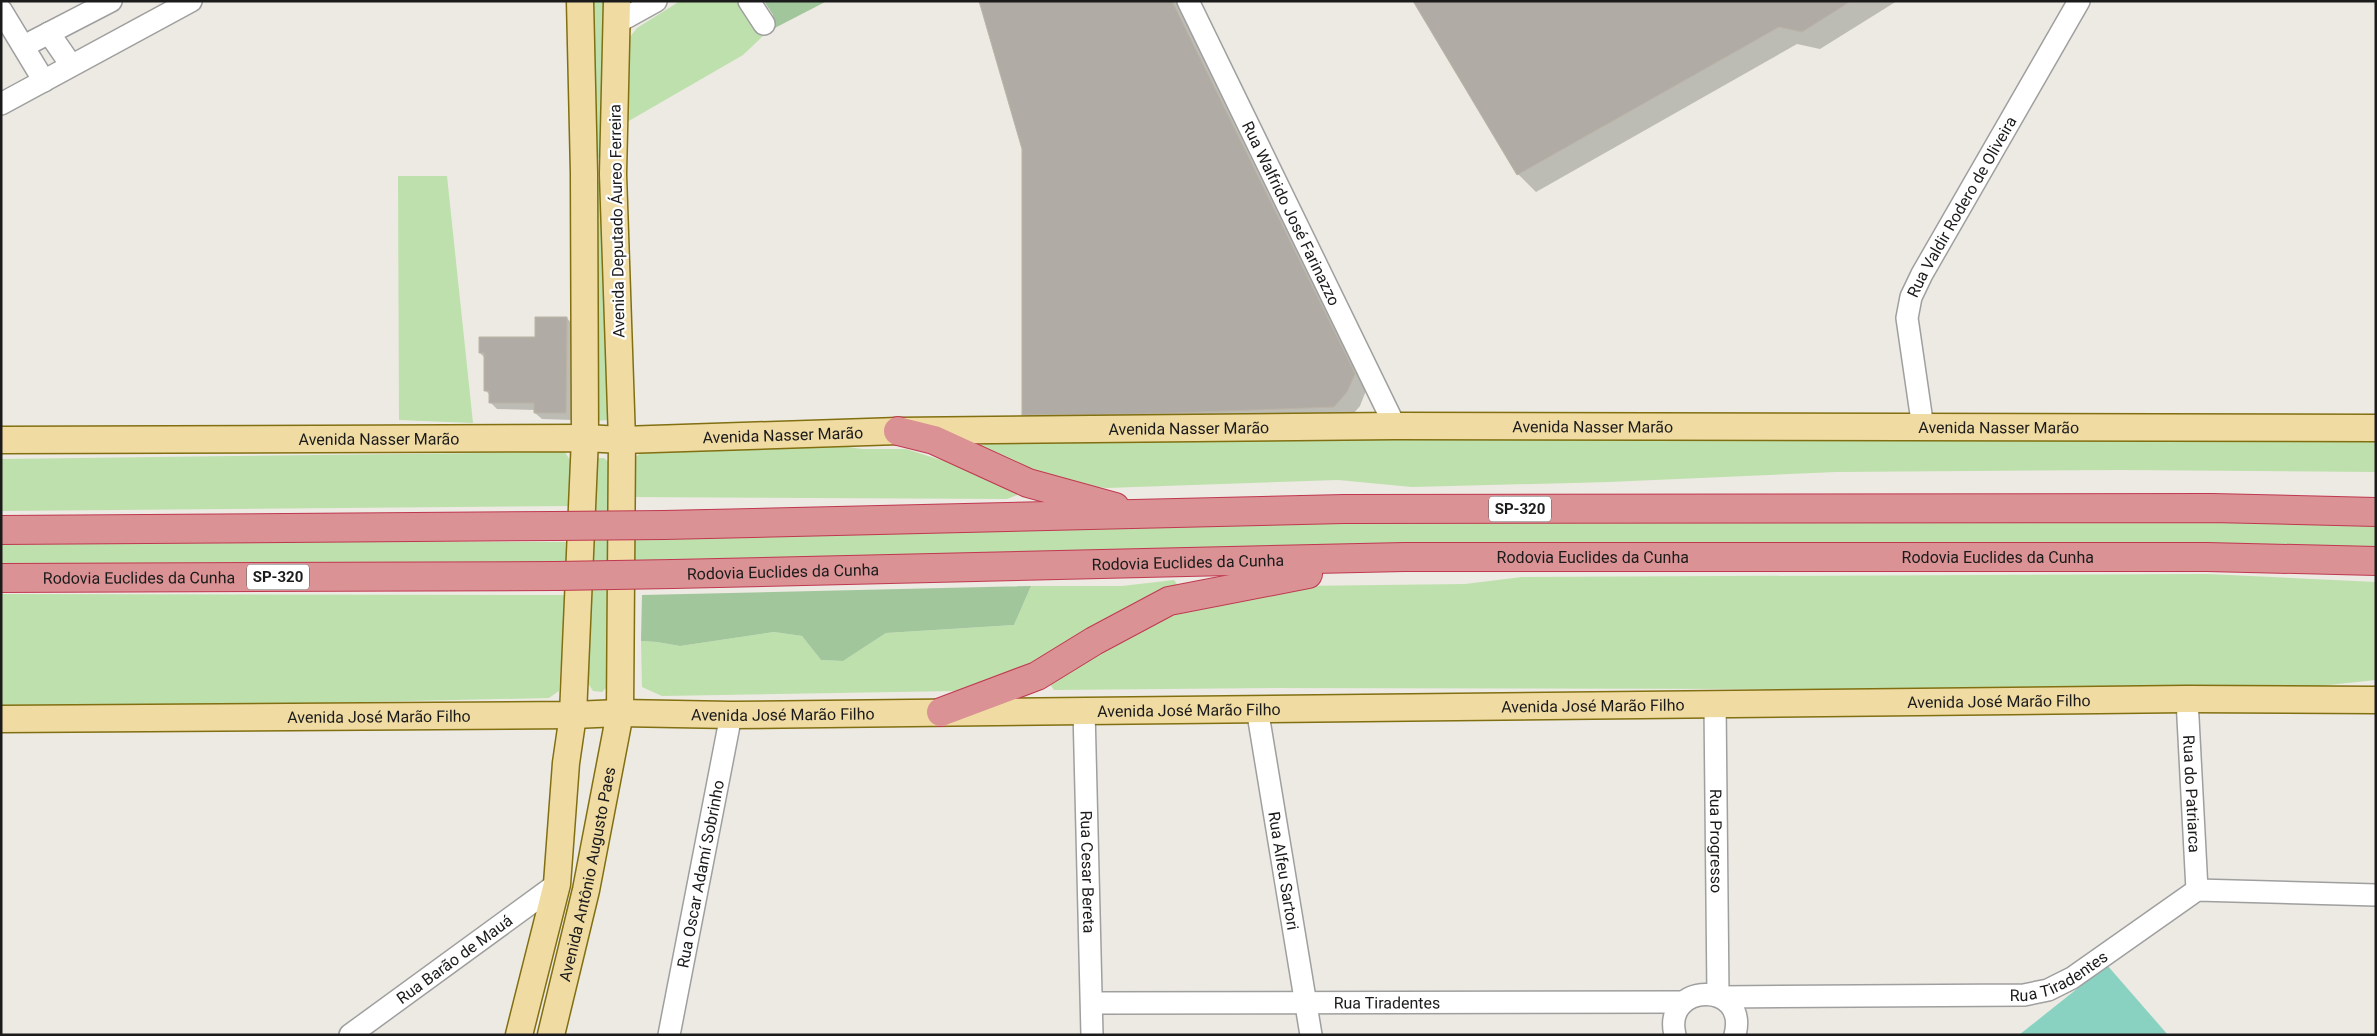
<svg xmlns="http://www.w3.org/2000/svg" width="2377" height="1036" viewBox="0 0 2377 1036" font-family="Roboto,sans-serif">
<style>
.grass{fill:#bee0ad}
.forest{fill:#a1c69c}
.pitch{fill:#89d2c2}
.shadow{fill:#0003}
.building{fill:#b0aca5;stroke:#bbb3a6}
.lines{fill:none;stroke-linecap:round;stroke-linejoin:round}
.minor-casing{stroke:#9f9f9f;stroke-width:24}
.major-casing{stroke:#816f11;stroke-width:29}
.highway-casing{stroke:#c03850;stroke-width:30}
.minor{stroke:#fff;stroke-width:21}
.major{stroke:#f0dba3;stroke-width:26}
.highway{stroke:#da9294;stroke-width:28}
.highway-bridge-casing{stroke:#c03850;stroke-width:30;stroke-linecap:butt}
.highway-bridge{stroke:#da9294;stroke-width:28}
.labels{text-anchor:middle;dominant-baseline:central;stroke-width:4.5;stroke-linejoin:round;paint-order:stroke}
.shield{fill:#fff;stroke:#5f5f5f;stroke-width:1}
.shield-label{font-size:15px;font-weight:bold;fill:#1b1b1b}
.street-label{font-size:16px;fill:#1b1b1b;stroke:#fff}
</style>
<rect width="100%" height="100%" fill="#eceae2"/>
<path class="grass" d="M587,1H605L606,154L600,158H592Z
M680,1H741L767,32L743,55L627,122L626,42L637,28Z
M398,176H447L473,423L399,420Z
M598,181L604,182L611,414L607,420L596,421L591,187Z
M2376,435V472L2121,470L1836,472L1609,482L1412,487L1338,480L1106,488L1032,478L974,447L990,443L1074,437Z
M821,443L862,449H906L979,472L1020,494L1007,499L630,497L631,461L642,452Z
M565,452L571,462L572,506L1,511V459Z
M597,458H604L610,463L608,686L602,692L593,691L588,683L593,462Z
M2376,521V549L630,563L628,538L1145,523Z
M1,540L570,542L568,563L1,566Z
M2207,574L2376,582V680L2280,690L1272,688L1054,690L1049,683L1174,606L1298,586L1465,584L1522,577Z
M1174,580L1179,587C1106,626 1036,672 955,691L662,696L642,687L641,641L657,642L680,646L774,632L802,636L821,660L843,661L886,633L1014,625L1031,586H1122Z
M1,594L566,595L559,691L549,698L273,704L1,707Z"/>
<path class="forest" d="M764,1H827L767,32L774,25L773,15Z
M1031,586L1014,625L886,633L843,661L821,660L802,636L774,632L680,646L657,642L641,641L642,595Z"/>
<path class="pitch" d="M2107,965L2168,1035H2019Z"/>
<path class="shadow" d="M980,1H1177L1366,384L1367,388L1360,406L1348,420L1036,428L1023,414V148Z
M1414,1H1897L1820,49L1797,44L1536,192L1518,174Z
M567,318L573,325L572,420L542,419L535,413V410L497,409L490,402V395L485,390V358L480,353L536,339Z"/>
<path class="building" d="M979,1H1172L1353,369L1355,374L1347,392L1334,407L1146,414L1022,415V149Z
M1413,1H1851L1802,32L1779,27L1517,175Z
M535,317H567L566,413H534V403H489V391H484V353H479V337H535Z"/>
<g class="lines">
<g class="minor-casing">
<g id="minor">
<path d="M749,1L764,24"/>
<path id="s1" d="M1188,1L1395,426"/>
<path d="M1,10L44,81"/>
<path d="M618,22L656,1"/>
<path d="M49,33L71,65"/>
<path d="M24,46L111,1"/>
<path d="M1,104L191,1"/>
<path id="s2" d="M1923,428L1907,318L1911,297L1922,274L2079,1"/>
<path id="s3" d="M2187,699L2197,890"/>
<path id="s4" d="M1715,703L1718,996"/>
<path id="s5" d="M1257,708L1311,1035"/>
<path id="s6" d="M1084,710L1092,1035"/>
<path id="s7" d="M1721,997L2024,995L2048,990L2072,978L2197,890L2376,895"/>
<path id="s8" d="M1092,1003L1683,1002"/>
<path id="s9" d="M350,1035L557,884"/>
<path id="s10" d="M669,1035L731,715"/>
<path d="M1675,1035C1662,982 1749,980 1735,1035"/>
</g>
</g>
<g class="major-casing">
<g id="major">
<path id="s11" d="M1,440L585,438L622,440L898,431L1395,426L2376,428"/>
<path id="s12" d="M1,719L573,715L620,713L731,715L2187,699L2376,700"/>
<path d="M519,1035L557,884L566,763L573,715L585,438L584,173L580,1"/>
<path id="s13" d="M551,1035L586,890L620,713L622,440L613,174L617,1"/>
</g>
</g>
<g class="highway-casing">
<g id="highway">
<path d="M898,431L934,440L1028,483L1115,507"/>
<path d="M664,525L1344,509L2212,508L2376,512"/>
<path d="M1,530L554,526"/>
<path id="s14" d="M673,574L1404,557H2207L2376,561"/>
<path id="s15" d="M1,578L556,576"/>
<path d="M941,712L1037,676L1094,641L1169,601L1308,574"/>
</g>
</g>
<use href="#minor" class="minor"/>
<use href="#major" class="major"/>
<use href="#highway" class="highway"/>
<g class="highway-bridge-casing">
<path id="highway-bridge" d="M554,526L664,525
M556,576L673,574"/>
</g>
<use href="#highway-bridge" class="highway-bridge"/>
</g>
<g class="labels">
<g class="shield">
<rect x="1489" y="496.5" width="62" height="25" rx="4"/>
<rect x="247" y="564.5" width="62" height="25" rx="4"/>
</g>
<g class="shield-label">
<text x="1520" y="509">SP-320</text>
<text x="278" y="577">SP-320</text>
</g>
<g class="street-label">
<text stroke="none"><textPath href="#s2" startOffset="236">Rua Valdir Rodero de Oliveira</textPath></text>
<text stroke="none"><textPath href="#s1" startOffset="236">Rua Walfrido José Farinazzo</textPath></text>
<text transform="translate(617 221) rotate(-91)">Avenida Deputado Áureo Ferreira</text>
<text stroke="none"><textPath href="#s11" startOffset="1592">Avenida Nasser Marão</textPath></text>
<text stroke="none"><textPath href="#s11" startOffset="1188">Avenida Nasser Marão</textPath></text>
<text stroke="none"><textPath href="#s11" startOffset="1998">Avenida Nasser Marão</textPath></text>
<text stroke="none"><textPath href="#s11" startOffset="782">Avenida Nasser Marão</textPath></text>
<text stroke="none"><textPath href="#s11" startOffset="378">Avenida Nasser Marão</textPath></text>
<text stroke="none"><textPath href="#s14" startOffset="920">Rodovia Euclides da Cunha</textPath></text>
<text stroke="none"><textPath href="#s14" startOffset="1325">Rodovia Euclides da Cunha</textPath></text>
<text stroke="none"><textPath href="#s14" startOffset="515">Rodovia Euclides da Cunha</textPath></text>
<text stroke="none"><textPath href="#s14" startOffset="110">Rodovia Euclides da Cunha</textPath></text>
<text stroke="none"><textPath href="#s15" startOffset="138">Rodovia Euclides da Cunha</textPath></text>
<text stroke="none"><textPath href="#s12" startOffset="1998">Avenida José Marão Filho</textPath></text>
<text stroke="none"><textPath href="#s12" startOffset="1592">Avenida José Marão Filho</textPath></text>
<text stroke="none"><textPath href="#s12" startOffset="1188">Avenida José Marão Filho</textPath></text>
<text stroke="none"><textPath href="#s12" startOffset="782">Avenida José Marão Filho</textPath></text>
<text stroke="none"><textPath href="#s12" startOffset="378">Avenida José Marão Filho</textPath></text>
<text stroke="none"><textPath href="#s3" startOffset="95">Rua do Patriarca</textPath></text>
<text stroke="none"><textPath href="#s4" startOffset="138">Rua Progresso</textPath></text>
<text stroke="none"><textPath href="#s5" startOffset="165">Rua Alfeu Sartori</textPath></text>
<text stroke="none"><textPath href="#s6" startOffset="162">Rua Cesar Bereta</textPath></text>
<text stroke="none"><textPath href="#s13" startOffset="165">Avenida Antônio Augusto Paes</textPath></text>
<text stroke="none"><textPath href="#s10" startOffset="164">Rua Oscar Adamí Sobrinho</textPath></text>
<text stroke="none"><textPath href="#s9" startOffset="129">Rua Barão de Mauá</textPath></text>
<text stroke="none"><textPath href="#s7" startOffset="342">Rua Tiradentes</textPath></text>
<text stroke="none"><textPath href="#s8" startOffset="295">Rua Tiradentes</textPath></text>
</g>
</g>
<rect width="2377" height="1036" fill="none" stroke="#1b1b1b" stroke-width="5"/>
</svg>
